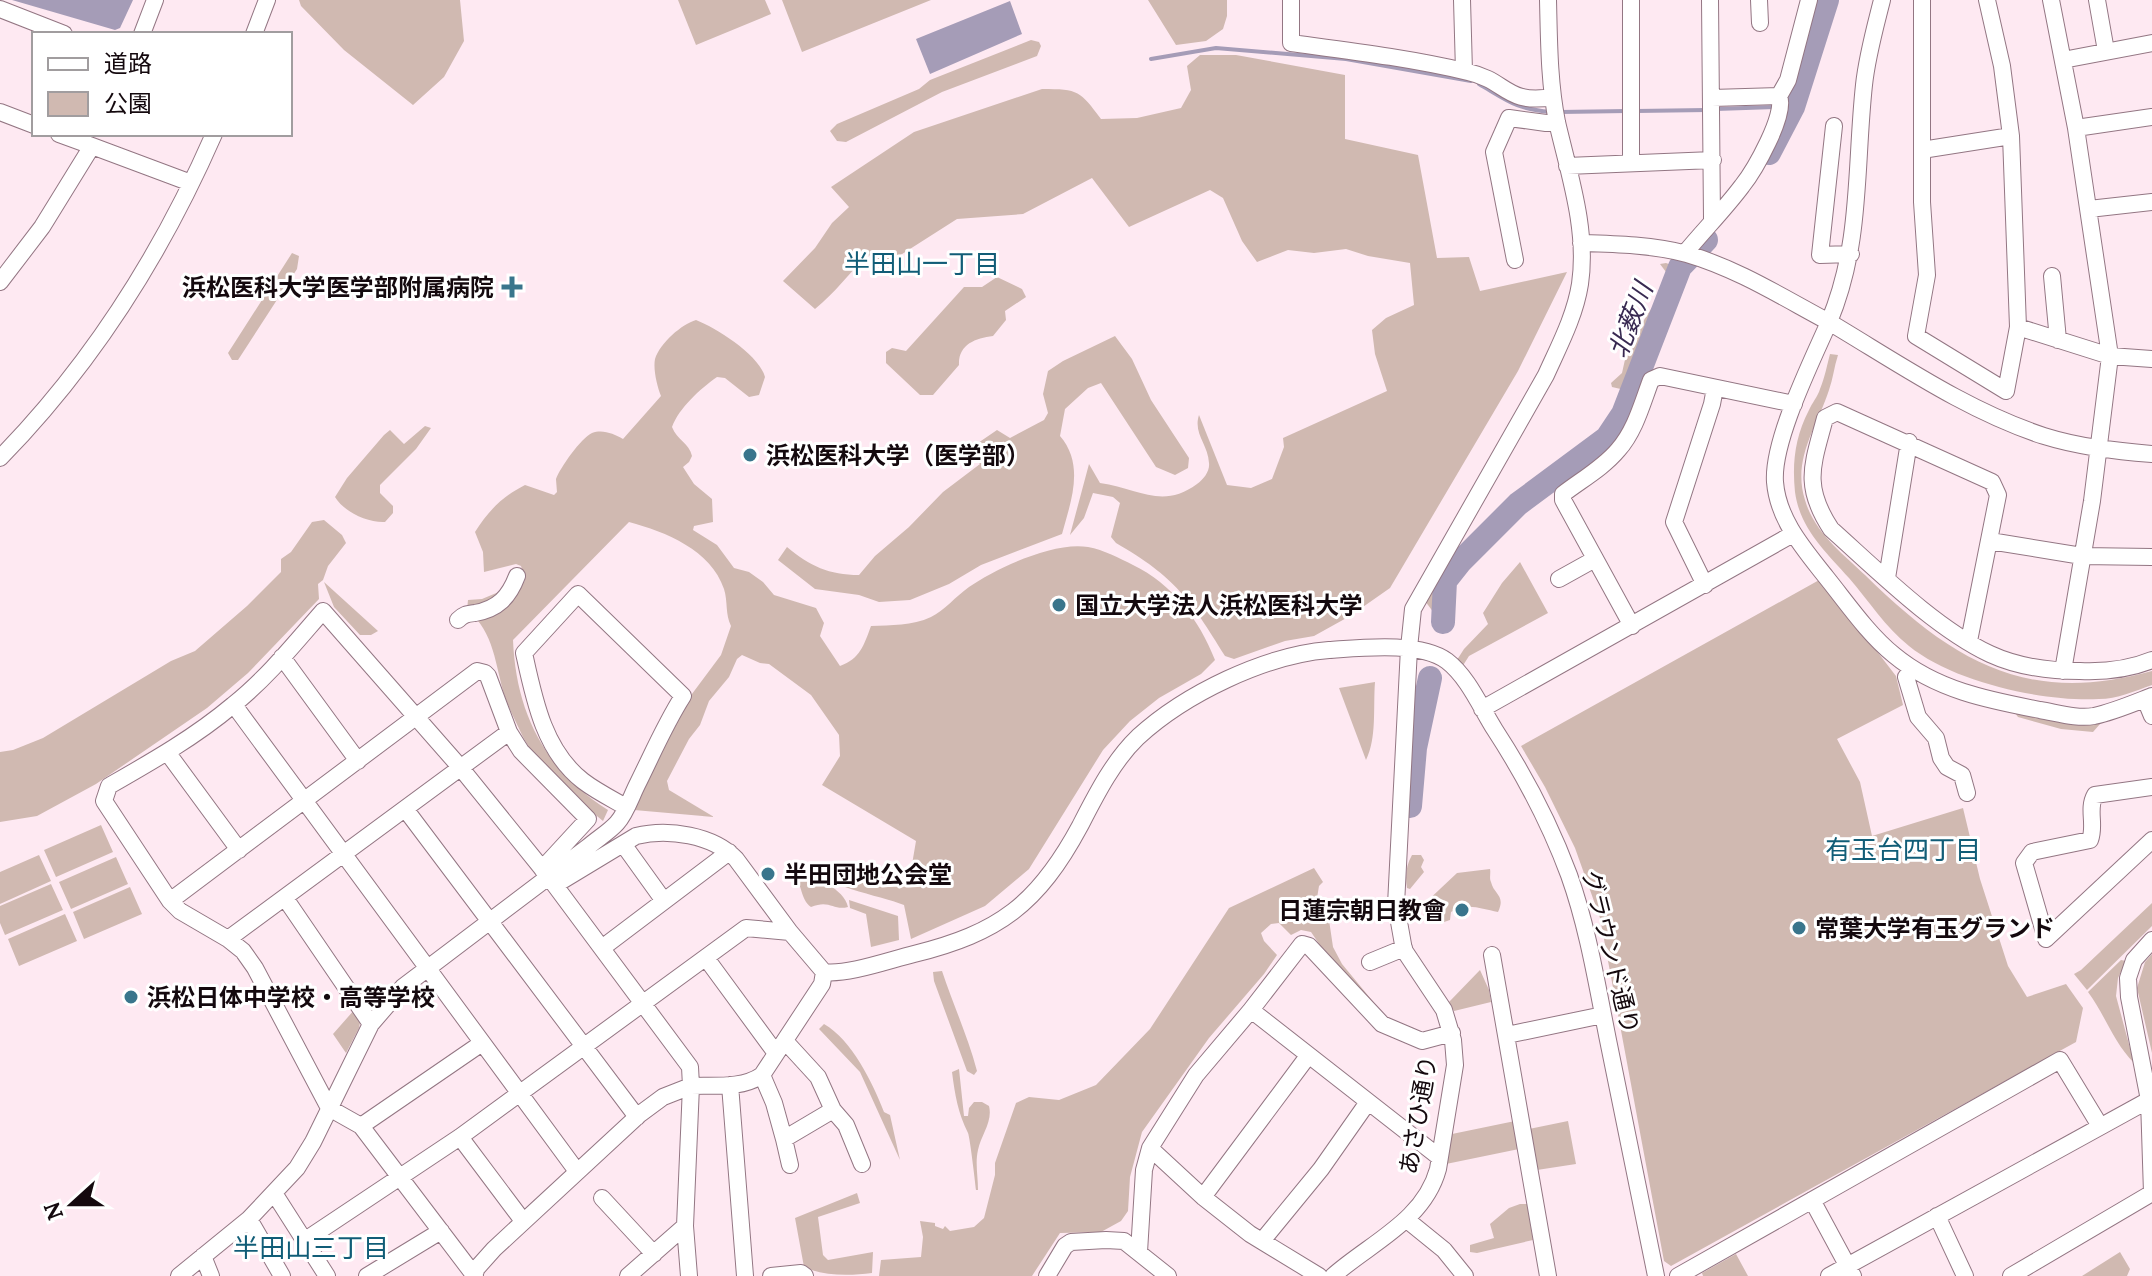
<svg xmlns="http://www.w3.org/2000/svg" width="2152" height="1276" viewBox="0 0 2152 1276" font-family="Lora,'Noto Sans JP',serif">
<style>
.green{fill:#d0b9b1}
.water{fill:#a59cb7}
.lines{fill:none;stroke-linecap:round;stroke-linejoin:round}
.stream{stroke:#a59cb7;stroke-width:4}
.river{stroke:#a59cb7;stroke-width:24}
.minor-casing{stroke:#937683;stroke-width:18}
.minor{stroke:#fff;stroke-width:16}
.poi-dot{fill:#39758c;stroke:#fff;stroke-width:3}
.labels{text-anchor:middle;dominant-baseline:central;stroke-width:6;stroke-linejoin:round;paint-order:stroke}
.poi-label{font-size:24px;font-weight:bold;fill:#14090e;stroke:#fff;text-anchor:start}
.street-label{font-size:24px;fill:#14090e;stroke:#fff}
.neighbourhood-label{font-size:26px;fill:#115d77;stroke:#fff}
.water-label{font-size:26px;font-style:italic;fill:#382951;stroke:#fff}
</style>
<rect width="100%" height="100%" fill="#fee9f2"/>
<path class="green" d="M299,0H460L464,41L444,77L413,105L344,50L301,6Z
M678,0H765L771,14L696,45Z
M782,0H931L802,52Z
M1148,0H1227V16L1223,29L1206,41L1176,45Z
M1031,40L1039,42L1041,46L1037,56L942,92L846,142L837,141L830,131L837,124L919,89L930,80Z
M1200,55H1236L1345,75V139L1418,155L1437,258L1469,257L1480,291L1567,272L1518,371L1390,588L1350,616L1314,636L1285,641L1234,659L1225,656C1190,599 1175,577 1116,543L1111,537L1120,503L1113,497L1093,493L1084,518L1070,535L1089,464L1100,483C1138,488 1162,510 1197,484C1204,479 1210,471 1209,463C1208,444 1193,434 1199,415L1227,485L1251,488L1272,479L1284,447L1283,438L1387,391L1375,354L1372,330L1386,318L1414,305L1410,263L1368,256L1346,249L1314,253L1288,250L1257,262L1242,241L1223,198L1210,190L1129,227L1092,178L1023,214L957,219L888,263L868,255C849,273 835,293 815,309L783,281L815,248L832,223L849,207L831,187L914,132L1042,89C1079,89 1080,91 1101,119L1137,118L1181,108L1191,90L1187,66Z
M292,253L299,256L297,269L238,360H232L228,353Z
M1666,263L1674,266V268L1625,390L1612,387L1611,383L1622,373L1626,355L1637,331L1653,306L1666,272L1660,264Z
M997,277L1022,289L1026,297L1005,311L1006,320L993,336C975,338 958,345 959,365L933,395H920L886,363V352L892,348L906,351L964,287H982Z
M696,320C717,328 760,356 765,377L759,395L749,397L725,378L717,377C700,389 679,408 672,427C677,440 689,443 692,456L689,462L683,467L694,484L712,499L713,522L694,526L693,530L717,545L734,568L749,572L763,582L774,595L816,608L824,623L820,636L840,666C860,659 864,645 871,626C891,625 912,626 931,617C944,611 956,596 969,587C996,568 1055,541 1088,547C1104,550 1119,558 1133,565C1172,584 1199,619 1215,660L1201,674L1159,698L1130,721L1103,750L1029,869L985,906L911,939L904,905C880,895 820,887 809,862L837,875L853,878L909,882L916,841L822,785L840,756L839,735L811,695L769,664L760,663L742,655L737,659L729,677L709,701L700,725L689,739L667,781L669,790L714,817L634,810L635,799L686,702L721,655L731,626C725,614 728,602 724,589C711,550 666,532 629,522L513,640C516,713 545,770 608,810L603,821C574,797 541,771 523,737C517,724 510,711 505,697C495,666 495,632 467,610L468,600L482,599L525,581L521,566L516,564L484,572L483,552L475,532C488,511 503,496 525,485L554,495L557,492C557,491 556,480 556,479C560,468 581,438 592,433C603,429 614,434 623,439L661,396C657,386 653,369 655,359C660,343 682,324 696,320Z
M1115,336L1132,359L1151,400L1189,458L1188,468L1175,475L1156,467L1101,383L1088,388L1065,409L1060,436C1085,465 1071,501 1062,534L981,565L949,584L910,600L879,602L859,595L815,589L778,560L787,547C810,566 829,575 859,575L875,556L909,527L943,492L980,464L970,452L978,443L997,430L1010,438L1044,420L1048,413L1043,394L1048,371L1063,361Z
M1830,354L1838,355C1834,367 1833,379 1829,390C1817,427 1792,459 1805,500C1814,532 1843,554 1865,575C1953,661 2026,706 2152,671V685C2135,691 2117,699 2099,699C2043,702 1953,682 1909,646C1885,627 1869,601 1849,578C1826,552 1800,529 1795,492C1792,463 1795,437 1809,410C1812,403 1818,396 1820,389C1825,377 1827,365 1830,354Z
M425,426L431,428L416,449L380,485V493L393,506V513L385,522C368,523 344,512 335,497L347,478L384,435L390,430L404,444Z
M1548,470L1553,474L1506,512L1457,558L1456,554C1461,544 1470,540 1479,533C1502,512 1520,486 1548,470Z
M324,520L342,535L346,543L328,566L323,580L318,584L319,599L248,673L207,708L96,784L37,816L0,822V752L13,750L43,738L171,661L195,651L247,606L281,572V559L291,552L312,522Z
M1520,562L1548,613L1469,656L1462,667L1455,663L1464,649L1488,624L1483,613L1502,583Z
M1440,572L1447,576L1441,581L1440,621L1425,601Z
M1821,579L1896,676L1903,705L1837,739L1860,782L1872,836L1963,808L1980,879L2008,966L2027,997L2066,984L2083,1008L2076,1042L1671,1266L1664,1261L1600,918L1575,848L1545,787L1521,746Z
M324,582L378,631L371,635H360L334,607Z
M1375,682C1373,707 1377,738 1366,760L1339,688Z
M2015,713L2100,724L2093,732L2061,729L2018,717Z
M101,825L113,852L56,877L44,850Z
M39,855L51,881L0,904V872Z
M1412,855H1421L1424,860L1421,867L1424,872L1410,889L1407,888C1405,877 1406,865 1412,855Z
M116,857L128,884L71,909L59,882Z
M1314,868L1323,882L1319,886L1317,898L1329,920L1333,947L1342,964L1380,1010L1334,966L1311,932L1301,930L1291,935L1279,923L1271,924L1261,933L1264,941L1277,955L1264,974L1209,1038L1142,1132L1130,1177L1128,1211L1121,1221L1101,1232L1060,1233L1032,1276H879L881,1260L921,1257L923,1237L920,1221L935,1223V1226L943,1229L945,1226L950,1231L974,1227L984,1218L995,1175V1163L1016,1103L1029,1097L1059,1100L1096,1085L1150,1029L1229,908Z
M1490,869C1491,873 1489,878 1491,882C1494,895 1506,895 1498,912C1481,909 1467,902 1451,912L1450,920L1441,923L1423,914V905L1457,873Z
M799,871C815,878 844,888 848,907C833,911 830,899 811,907C800,899 803,885 794,876Z
M51,884L63,910L5,935L0,923V906Z
M130,887L142,914L84,939L73,912Z
M849,900L898,916L899,940L871,947L866,914L850,908Z
M2152,903V926L2087,990L2074,974L2081,970Z
M65,914L77,941L19,966L8,939Z
M2152,954V1053L2137,988L2145,962Z
M2121,960L2126,961L2118,978L2116,996L2134,1063C2114,1043 2105,1015 2088,992Z
M1480,970L1489,990L1491,1002L1454,1011L1449,1002Z
M942,971C953,1004 968,1037 977,1071L974,1075L967,1071L934,981L933,972Z
M355,1009L361,1017L359,1028L346,1053L333,1034Z
M824,1024C852,1040 872,1082 884,1112L890,1115L900,1160L860,1072L819,1029Z
M959,1069L964,1116H968L969,1108L974,1102H982L989,1106C993,1122 981,1135 978,1150C975,1163 978,1176 978,1190H976C975,1181 970,1138 968,1133C958,1113 955,1095 952,1072Z
M1515,1121L1519,1149L1446,1164L1452,1134Z
M1568,1121L1576,1164L1537,1170L1529,1129Z
M857,1193L860,1203L818,1217L823,1255L828,1260L873,1252L872,1273C849,1276 823,1276 804,1267L795,1218Z
M1520,1204H1527L1533,1240L1477,1253L1470,1252V1245L1494,1238L1490,1224L1509,1208Z
M2120,1252L2130,1269L2127,1276H2082Z
M1736,1254L1748,1276H1703L1702,1273Z"/>
<path class="water" d="M12,0H133L120,28L115,30Z
M1010,1L1022,34L930,74L916,39Z"/>
<g class="lines">
<path class="stream" d="M1151,59L1216,48L1346,59L1471,81
M1479,84C1508,101 1516,109 1551,112
M1716,109L1775,107
M1636,111L1707,110
M1560,112L1627,111"/>
<path class="river" d="M1769,153L1793,107L1827,0
M1443,622L1445,581L1460,562L1518,504L1607,438L1623,414L1680,267L1706,240
M1410,806L1415,748L1430,678"/>
<g class="minor-casing">
<path id="minor" d="M1291,0V43C1350,51 1409,58 1468,72C1508,81 1505,105 1553,97
M1462,0L1464,71
M1710,0L1712,219
M1759,0L1760,23
M1882,0C1875,28 1867,56 1864,85C1855,168 1862,243 1829,322C1898,363 1967,411 2044,436C2079,447 2116,451 2152,454
M1922,0V202L1927,275L1916,336L2006,391L2018,327L2011,136L2002,66L1987,0
M2051,0L2076,128L2110,356L2092,501L2063,671
M2097,0L2106,51
M0,9L64,34
M142,34L155,0
M254,34L267,0
M2063,60L2152,43
M1779,96L1788,80L1809,0
M1712,98L1779,96
M0,112L34,125
M1834,126L1820,255L1851,254
M2076,128L2152,117
M59,134L92,146
M1922,150L2011,136
M1631,163V0
M1567,166L1713,160
M2089,209L2152,202
M1581,243C1616,244 1654,245 1687,254C1738,269 1782,297 1829,322C1812,361 1772,441 1775,482C1778,520 1804,549 1826,577C1847,603 1868,634 1894,655C1936,690 1988,700 2040,710C2058,713 2077,719 2094,716C2113,712 2134,703 2152,696
M1685,253C1703,231 1724,210 1742,186C1754,171 1787,114 1779,96
M1515,260L1494,152L1509,118L1546,123L1557,122
M2052,276L2058,340
M0,282L42,227L92,146L191,183
M2018,327L2110,356L2152,359
M0,458C91,365 162,253 214,134
M1990,541L2082,556L2152,557
M1887,578L1909,442
M1559,579L1595,559
M1705,585L1674,522L1712,404L1715,388
M458,620C464,614 467,614 475,613C498,609 509,597 517,576
M1632,626L1563,500V494C1581,480 1603,468 1618,450C1635,431 1642,404 1651,380L1660,376L1794,404
M1969,641L1998,495L1992,482L1837,412L1825,418C1813,464 1802,485 1831,529C1877,570 1935,628 1990,654C2018,667 2050,671 2080,671C2105,672 2128,670 2152,660
M282,657L358,761
M1913,669L1906,677L1918,717L1936,738L1941,758L1947,767L1962,775L1967,793
M2145,699L2152,716
M234,705C349,859 463,1014 576,1170
M1482,709L1793,534
M167,752L239,850
M2152,787L2095,795C2087,809 2096,825 2090,840L2032,852L2024,863L2046,939L2152,840
M406,810L637,1117
M623,844L664,901
M555,885L636,836C668,828 713,835 736,859L790,932L824,972L822,984L762,1075C742,1089 714,1085 691,1086L685,1226L689,1276
M285,898L371,1024
M170,901L477,671L485,673L488,676L509,732L521,751L588,819L542,869
M228,939L509,732
M2152,940L2134,960L2128,978L2129,997L2149,1100L2152,1193
M602,948L729,852
M1492,955L1548,1276
M706,958L775,1052
M1370,962L1404,948
M824,972C848,975 889,960 914,954C999,933 1038,904 1080,826C1096,795 1113,761 1138,737C1185,694 1265,655 1329,650C1360,648 1420,641 1447,661C1468,677 1481,708 1495,730C1525,776 1550,824 1569,875C1588,928 1597,985 1608,1040C1624,1119 1640,1197 1656,1276
M1251,1010L1302,944L1309,946L1382,1024L1422,1041L1452,1033
M1507,1035L1603,1015
M785,1041L818,1077L833,1110L846,1125L862,1164
M762,1075L774,1103L784,1139L833,1110
M730,1085L745,1276
M361,1126L482,1043
M460,1137L523,1221
M784,1139L790,1165
M1150,1148L1203,1197L1250,1234L1319,1276
M274,1193L327,1276
M1203,1197L1308,1056
M602,1198L654,1254
M1812,1200L1853,1276
M1937,1216L1965,1276
M249,1219L282,1276
M1407,1220L1444,1250L1465,1276
M304,1241L460,1137L746,928L790,932
M1262,1241L1321,1169L1368,1102
M1139,1252L1144,1170L1150,1148L1196,1075L1251,1010L1439,1157
M203,1256L211,1276
M179,1276L249,1219L297,1168L313,1142L371,1024L403,987L588,847C597,839 609,832 617,823C626,813 631,797 637,785C652,755 665,724 683,696L578,594L524,653C534,699 544,751 583,781C596,791 612,799 626,807
M367,1276L441,1231
M474,1276V1275L477,1268L494,1249L640,1114L663,1097L691,1086L690,1067L548,876L460,767L323,611C295,643 267,678 233,705C195,737 151,762 109,786L104,801L170,901L180,911L228,939L243,951L255,968L329,1108L361,1126L474,1275L475,1276
M628,1276L685,1226
M771,1276L801,1273L805,1276
M1047,1276L1065,1246L1071,1242L1106,1240L1124,1241L1168,1276
M1333,1276C1370,1243 1424,1221 1438,1169L1455,1065L1453,1040L1444,1010L1404,950L1396,905L1409,648L1413,609L1546,375C1559,346 1575,316 1580,284C1588,230 1569,174 1557,122C1549,82 1549,40 1548,0
M1678,1276L2060,1060L2100,1126
M1829,1276L2149,1100
M2011,1276L2152,1193"/>
</g>
<use href="#minor" class="minor"/>
</g>
<g class="poi-dot">
<path d="M508 275h8v8h8v8h-8v8h-8v-8h-8v-8h8z"/>
<circle cx="750" cy="455" r="8"/>
<circle cx="1059" cy="605" r="8"/>
<circle cx="768" cy="874" r="8"/>
<circle cx="1462" cy="910" r="8"/>
<circle cx="1799" cy="928" r="8"/>
<circle cx="131" cy="997" r="8"/>
</g>
<g class="labels">
<g class="poi-label">
<text x="494" y="287" text-anchor="end">浜松医科大学医学部附属病院</text>
<text x="766" y="455">浜松医科大学（医学部）</text>
<text x="1075" y="605">国立大学法人浜松医科大学</text>
<text x="784" y="874">半田団地公会堂</text>
<text x="1446" y="910" text-anchor="end">日蓮宗朝日教會</text>
<text x="1815" y="928">常葉大学有玉グランド</text>
<text x="147" y="997">浜松日体中学校・高等学校</text>
</g>
<g class="street-label">
<text transform="translate(1611 952) rotate(76)">グラウンド通り</text>
<text transform="translate(1418 1115) rotate(-80)">あさひ通り</text>
</g>
<g class="neighbourhood-label">
<text x="922" y="263">半田山一丁目</text>
<text x="1903" y="849">有玉台四丁目</text>
<text x="311" y="1247">半田山三丁目</text>
</g>
<g class="water-label">
<text transform="translate(1630 320) rotate(-69)">北薮川</text>
</g>
</g>
<rect x="32" y="32" width="260" height="104" fill="#ffffff" stroke="#a19d9f" stroke-width="2"/>
<rect x="48" y="58" width="40" height="12" fill="#ffffff" stroke="#a19d9f" stroke-width="2"/>
<text x="104" y="72" font-size="24" fill="#14090e">道路</text>
<rect x="48" y="92" width="40" height="24" fill="#d0b9b1" stroke="#a19d9f" stroke-width="2"/>
<text x="104" y="112" font-size="24" fill="#14090e">公園</text>
<g transform="translate(72 1204) rotate(249)" stroke="#ffffff" stroke-width="6" paint-order="stroke">
<path d="M0-6L14 30L0 20L-14 30Z" fill="#14090e"/>
<text y="-12" font-size="22" font-weight="bold" text-anchor="middle" fill="#14090e">N</text>
</g>
</svg>
